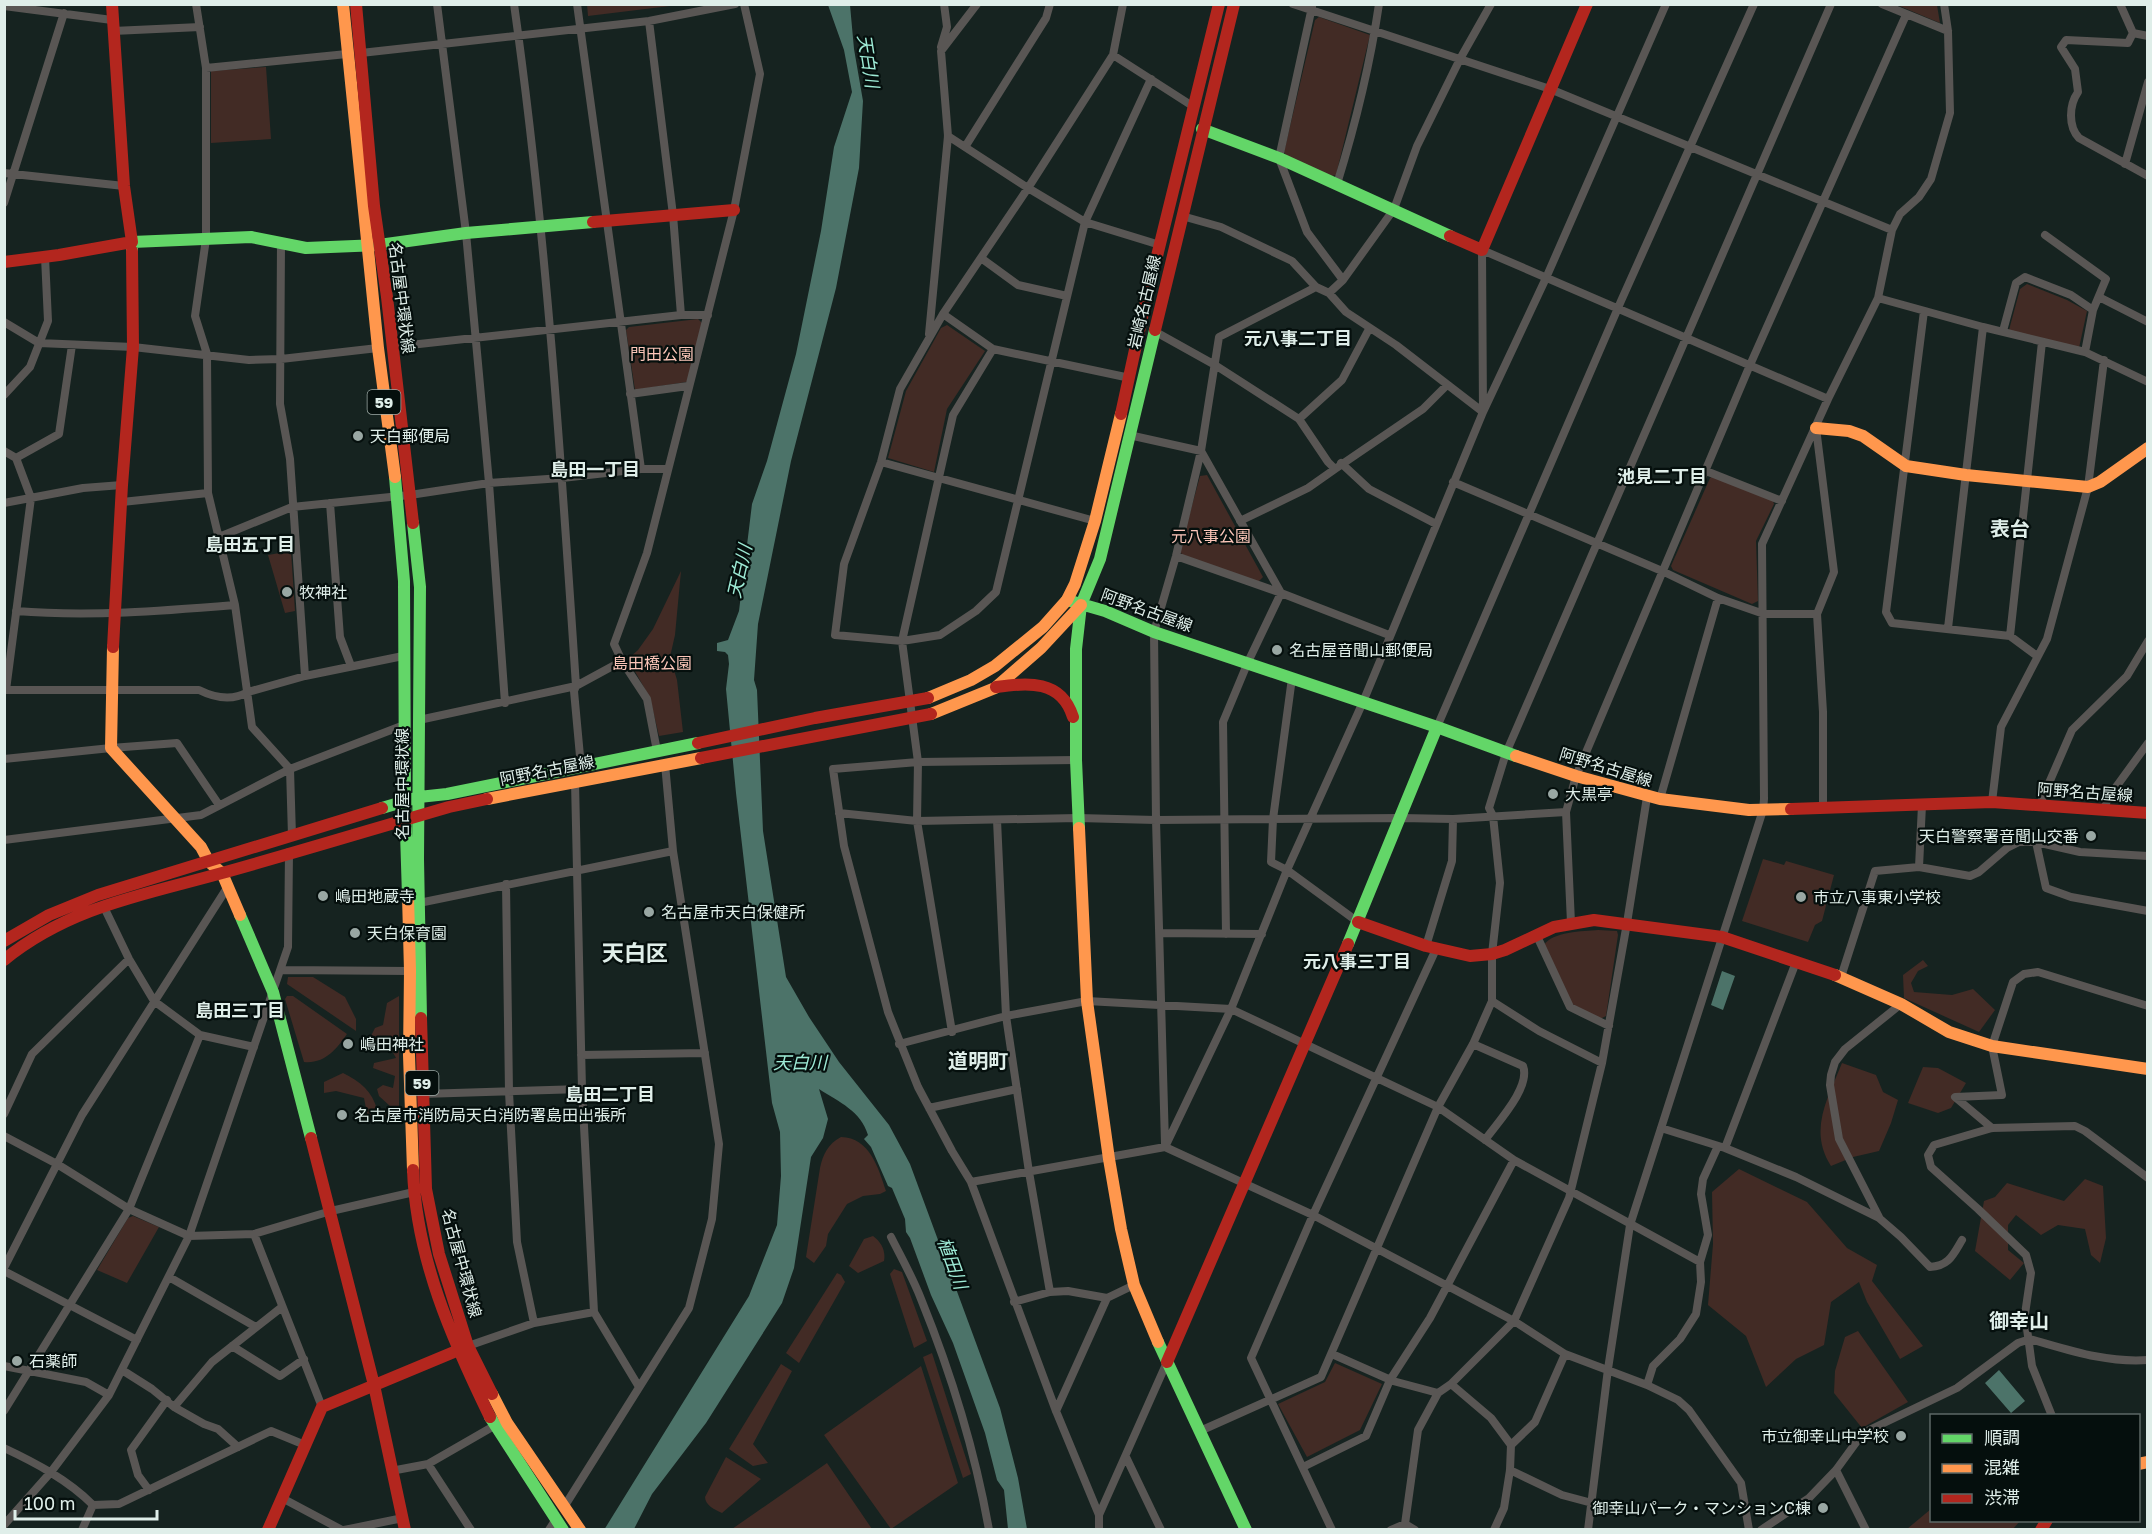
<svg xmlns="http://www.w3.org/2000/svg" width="2152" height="1534" viewBox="0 0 2152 1534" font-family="'Golos Text','Noto Sans JP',sans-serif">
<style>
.green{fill:#422b25}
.water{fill:#4c7369}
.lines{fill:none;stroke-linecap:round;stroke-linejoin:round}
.street{stroke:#595654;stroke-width:8}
.fast{stroke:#63d668;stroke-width:12}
.slow{stroke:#ff974d;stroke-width:12}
.jam{stroke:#b3261e;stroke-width:12}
.jam-bridge{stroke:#b3261e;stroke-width:12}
.poi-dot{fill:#99a7a3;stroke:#050f0d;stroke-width:2}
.labels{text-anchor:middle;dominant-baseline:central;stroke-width:4.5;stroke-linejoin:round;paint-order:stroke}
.shield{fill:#050f0d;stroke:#9eaba7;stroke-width:1.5}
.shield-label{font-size:15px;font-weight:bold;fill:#dfeee9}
.street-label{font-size:16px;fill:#dfeee9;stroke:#050f0d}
.park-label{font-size:16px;fill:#fcc6b9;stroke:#050f0d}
.poi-label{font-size:16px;fill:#dfeee9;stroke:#050f0d;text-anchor:start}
.water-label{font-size:18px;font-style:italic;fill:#9eebd6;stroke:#050f0d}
.neighbourhood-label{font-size:18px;font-weight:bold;fill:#dfeee9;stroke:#050f0d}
.quarter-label{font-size:20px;font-weight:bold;fill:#dfeee9;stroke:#050f0d}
.district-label{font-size:22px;font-weight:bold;fill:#dfeee9;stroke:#050f0d}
</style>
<rect width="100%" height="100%" fill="#162320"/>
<path class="green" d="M587,4H678V5L588,16Z
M1897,5H1937L1940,23Z
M1319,17L1370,35L1336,175L1332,176L1287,157L1284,152L1315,20Z
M266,67L271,139L211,143V71Z
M2027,284L2067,300L2087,311L2079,348L2009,330L2020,289Z
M698,319L702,323L689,379L686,382L635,390L626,330L629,327Z
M947,325L985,351L947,409L934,472L888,458L906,391L941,328Z
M1207,475L1263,577L1258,582L1182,555L1180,550L1200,476Z
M1713,476L1773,501L1774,504L1756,541L1758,601L1752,604L1673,570L1671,566L1710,478Z
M291,551L295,611L285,613L268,555Z
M681,571L675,635L670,657L677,680L683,732L659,736L650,698L628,659L638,650L653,629Z
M1763,859L1784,865L1786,861L1834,875L1822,921L1815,925L1808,942L1742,921Z
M1598,930L1617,931L1618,935L1606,1016L1600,1019L1572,1004L1544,945C1552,932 1583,931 1598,930Z
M1923,960L1928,966L1918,971L1911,983L1914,992L1952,995L1973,989L1995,1010L1979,1032L1904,998L1903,975Z
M288,977H313L345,997L356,1019V1031L287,984Z
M287,996H293L347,1034C336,1050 324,1064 304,1062L285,999Z
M399,996V1117L368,1119L364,1098L336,1091L324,1093V1082L343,1073C360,1081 373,1092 377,1110L384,1114L391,1107L379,1096L377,1089L383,1085L393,1088L395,1076L373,1068L374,1063L396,1058L391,1049L381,1048L371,1036L375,1028L383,1025L387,1003Z
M1842,1063L1876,1075L1883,1092L1898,1100L1891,1123L1879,1151L1853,1157L1831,1166C1808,1130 1828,1098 1842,1063Z
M1923,1067L1938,1068L1966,1083L1951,1108L1938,1113L1908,1103Z
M841,1137C870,1138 878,1167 886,1191L880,1194L863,1196L847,1204L828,1234L826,1246L814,1263L806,1257L820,1168C823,1154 828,1144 841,1137Z
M1739,1169L1807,1202L1847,1248L1877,1265L1872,1281L1923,1346L1900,1359L1867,1302L1859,1282L1831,1302L1824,1345L1796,1359L1766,1387L1746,1336L1708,1305L1713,1244L1712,1192Z
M2085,1179L2103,1186L2106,1238L2100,1263L2091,1255L2085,1229L2058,1225L2041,1235L2016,1215L2008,1225V1250L2024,1263L2010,1280L1975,1251L1984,1201L1995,1197L2007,1183L2064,1201Z
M133,1216L159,1227L127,1283L97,1270L128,1218Z
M873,1236C881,1242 886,1250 884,1261L858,1273L849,1266L864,1239Z
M894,1269L902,1272L927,1341L914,1348L890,1274Z
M837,1273L841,1275L845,1282L799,1363L786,1353Z
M1858,1331L1908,1402L1862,1428L1834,1393L1835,1371L1845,1337Z
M932,1353L971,1474L963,1478L923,1357Z
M1335,1363L1382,1384L1360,1430L1307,1457L1278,1404L1325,1382Z
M781,1364L792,1371L753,1444L768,1463L753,1466L729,1449Z
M921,1366L958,1483L891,1529L824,1435Z
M726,1457L761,1479L722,1513C715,1510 705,1505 705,1497Z
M827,1463L872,1529H732Z
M1931,1509L1932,1520L2020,1521L2013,1529H1907Z"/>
<path class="water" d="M828,5H850L854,49L863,101L859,168L836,288L791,461L758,624L754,680L757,690L763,831L786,977L809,1017L839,1062L889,1125L910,1164L1000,1408L1018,1478L1027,1529H1008L1004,1490L997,1480L985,1433L953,1343L931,1295L910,1238L906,1232L905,1219L892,1188L888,1186L871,1147L864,1139L868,1135C861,1111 839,1102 819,1089L828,1119L823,1138L811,1157L794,1268L782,1303L706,1423L652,1494L634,1529L604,1530L749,1296L777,1225L781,1176L780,1132L772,1103L736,793L726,689L729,664L728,655L725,652L717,651V643L728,640L739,611L752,504L767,461L796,354L821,231L834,147L852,92L844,50Z
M1722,971L1735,976L1723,1010L1711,1005Z
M1999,1370L2025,1401L2011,1413L1985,1383Z"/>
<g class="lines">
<path class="street" d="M196,4L206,68V239L195,316L207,354L208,493L235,605L252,727L290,769L292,836
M437,4L466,233L489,483L505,703
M514,4C546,231 561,459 576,686L574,691L581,767
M577,4L641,469
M1123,4L1113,55L1028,188L943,314L900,389L881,462L844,564L835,635L902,641L940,635L976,611L996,592L1085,222L1151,79
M1293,4L1550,89L1892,230
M1882,4L1948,31
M2120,4L2133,33
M4,6L112,20
M1312,7L1279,158L1307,232L1343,280
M649,21L673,215L681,315
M113,31L200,27
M2148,36L2133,33L2128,43L2066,40L2061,47L2075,69L2078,92C2069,105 2068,126 2079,138L2148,176
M941,47L947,27L944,4
M361,53L649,21L735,4
M1113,55L1194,107
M206,68L347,54
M948,136L1028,188L1085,222L1160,245
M965,147L1046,18L1050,4
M2125,164L2148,82
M4,173L124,186
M1337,184C1355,126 1370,65 1379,4
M4,203L64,13
M1182,216L1221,227L1292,261L1316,287L1329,293L1343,280L1394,209L1417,146L1460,59L1491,4
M2045,235L2106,279L2093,310L2085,352
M281,243L280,404L290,459L305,676
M981,258L1018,285L1067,296
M1329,293L1346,312L1396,345L1483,412L1546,278L1666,4
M2099,297L2148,322
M1878,298L1983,327L2085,352L2148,382
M1924,311L1886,612L1892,623L2010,636L2037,656
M943,314L993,349L1130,378
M4,322L39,343L133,347L249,360L281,359L378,348
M1154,331L1215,365L1299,419L1328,462L1335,469L1423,409L1447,385
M2003,331L2016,283L2025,277L2071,295L2093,310
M929,334L948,136L941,51L977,4
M392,347L681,315H708
M630,394L688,386
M4,395L30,367L48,321L45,257
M1299,419L1342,380L1369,329
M1816,428L1834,572L1817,614L1823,712V807
M1129,435L1201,451L1176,556L1154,632L1156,820L1165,1144
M4,451L16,458L31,498L6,690
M16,458L59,434L72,345
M881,462L1095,521
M1341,463L1369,489L1436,524
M1706,471L1782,501
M1453,482L1662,571L1718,598L1764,614H1817
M122,502L208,493
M4,503L83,488L122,485
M330,503L340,637L351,666
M1240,521L1308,488L1335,469
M219,537L292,507L410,495L489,483L562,478L641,469H668
M1176,556L1281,593L1389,635
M16,611C89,617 162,611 235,605
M1948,628L1983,327
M2010,636L2042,342
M622,661L647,699L657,751
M1292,678L1273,819L1271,862L1287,870L1358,922
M4,690H199C215,698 232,701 248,692L305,676L403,656
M419,720L576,686L622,661L614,644L647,553L734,210L760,74L744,4
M1437,727L1621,301L1754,4
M4,759L111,748L177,743L219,805
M1076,760L918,762L833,769L844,846L888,1012L918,1087L952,1151L971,1182L1056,1411L1099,1515V1530
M1660,799L1718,598
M1992,802L2001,727L2047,639L2088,487L2104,360
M2039,806L2072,730L2127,676L2148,641
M2104,809L2108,798L2148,743
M839,813L917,821L1078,818L1156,820L1401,818L1453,819L1566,812
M997,820L1006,1016L1029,1172L1050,1292
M4,840L201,815L290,769L404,725
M2036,842L2046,888L2071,897L2148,911
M1919,867L1922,805
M506,884L509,1092L517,1242L534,1323
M419,903L673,851
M103,905L129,959L154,1001L200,1035L254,1047
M1571,923L1566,812L1576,776L1750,365L1906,15
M1160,933L1262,934
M1226,934L1223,722L1248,662L1281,593L1201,451L1219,337L1316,287
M1536,934L1570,1007L1609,1026
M1426,946L1452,861L1453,819
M281,970L410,971
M1841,977L1875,871L1919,867L1970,876L1979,872L2007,848L2019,842H2036L2080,852L2148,856
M1492,1001L1539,1031L1602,1063
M952,1032L917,821L918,762L902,641L953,415L993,349
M899,1044L1006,1016L1087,1001L1231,1009L1438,1107L1514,1160L1700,1262
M1473,1044L1523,1066C1531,1087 1498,1122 1485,1140
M581,1055L705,1053
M422,1094L582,1089
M929,1108L1017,1089
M4,1114L32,1054L129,959
M1661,1128L1725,1148L1796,1177L1879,1218L1901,1237L1930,1267C1949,1266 1953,1255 1962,1240
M1992,1128L1955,1097L2002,1095L1992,1046L2013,982L2024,974L2038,972L2148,1006
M4,1136L57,1164L129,1209L189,1236L254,1234L331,1211L414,1192
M1165,1147L1231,1009L1287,870L1363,702L1483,412L1482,250L1828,399
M1725,1148L1796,962
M971,1182L1165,1147L1313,1215L1514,1321L1565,1354L1647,1385L1678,1400L1689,1410L1741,1483L1749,1530
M1879,1217L1839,1139L1830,1085L1831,1075L1835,1062L1845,1049L1901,1004
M254,1234L322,1407
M891,1237C901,1257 913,1278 921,1299C951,1373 975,1451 989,1530
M4,1268L82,1115L227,888
M4,1271L137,1340
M169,1277L256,1327
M1014,1302L1050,1292L1068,1291L1107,1298
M594,1312L639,1387
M232,1346L280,1376L304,1359
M468,1346L534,1323L594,1312L582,1089L575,782
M1332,1354L1393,1381L1438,1393
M4,1366L86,1382L109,1395
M122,1370L152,1389L174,1407L204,1424L218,1429L238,1447
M1451,1384L1491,1418L1511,1445L1510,1470L1504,1508L1494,1530
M1647,1385L1653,1366L1680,1339L1696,1314L1701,1282L1700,1262L1708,1235L1701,1194L1703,1179L1718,1146
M174,1407L212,1362L282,1307
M4,1411L129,1209L200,1035
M1056,1411L1107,1298L1134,1285
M2052,1416L2032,1366L2025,1314L2031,1273L2026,1255L1978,1209L1931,1167L1928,1155L1934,1145L1992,1128L2075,1126L2085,1131L2148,1178
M1200,1431L1321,1377L1438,1107L1473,1044L1492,1001V954L1500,883L1493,816L1489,808L1506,753L1831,4
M1511,1445L1535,1422L1565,1354
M4,1448C36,1463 68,1480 93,1505L119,1504L271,1431L305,1445
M1126,1457L1161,1530
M428,1464L471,1530
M1303,1467L1366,1436L1390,1380L1430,1318L1514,1160
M1510,1470L1562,1495L1592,1503
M1836,1470L1866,1530
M391,1471L428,1464L494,1426
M149,1490L138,1475L131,1450L167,1400
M282,1498L342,1530
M564,1507L689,1308L712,1219L719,1144L673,851L665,764
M1099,1515L1167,1362
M1405,1524L1415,1530
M4,1525L51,1472L109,1395L189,1236L288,947L289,852
M82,1530L93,1505
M344,1530L403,1518
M549,1530L556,1519
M1332,1530L1251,1358L1313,1215L1437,947
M1391,1530L1405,1524L1418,1430L1438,1393L1451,1384L1514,1321L1569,1198L1602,1063L1627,923L1647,797
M1588,1530L1608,1369L1630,1225L1763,810L1764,799L1762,544L1828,399L1878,298L1892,230L1900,214L1919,197L1931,179L1950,113L1948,31L1944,4
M1761,1530L1809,1498L1836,1470L1863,1433L1957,1388L2018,1343L2030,1339C2069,1350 2106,1363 2148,1360"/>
<path class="fast" d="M1202,129L1279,158L1450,236
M132,251V242L251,237L306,248L379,245L466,233L593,222
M395,477L404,581L405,801L408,896
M413,523L420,587L418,859L421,1018
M1067,600L1105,611L1154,632L1437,727L1516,756
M382,808L419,797L447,794L698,743
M1079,828L1076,760V649L1081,605L1100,559L1155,330
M240,915L273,992L311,1138
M1348,944L1437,727
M1158,1342L1246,1530
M490,1417L563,1530"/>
<path class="slow" d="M343,4L378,348L395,477
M1816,428L1849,431L1863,436L1906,466L1966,475L2088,487L2100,482L2148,448
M113,647L111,748L201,847L209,862L222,873L240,915
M928,698L971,680L995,666L1043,627L1067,600L1075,584L1095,521L1121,414
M931,714L995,688L1041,648L1081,605
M1516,756L1576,776L1660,799L1749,810L1791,809
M487,799L701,758
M1079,828L1087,1001L1109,1159L1121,1229L1134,1285L1158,1342
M408,896L410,971L409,1055L413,1170
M1835,975L1901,1004L1949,1032L1992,1046L2148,1069
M492,1394L507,1423L580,1530
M2138,1464L2148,1462"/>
<path class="jam" d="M356,4L374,206L387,297L413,523
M593,222L734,210
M1450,236L1482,250L1587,4
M4,262L59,255L132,242L124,186L112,4
M1155,330L1234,4
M1121,414L1143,313L1219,4
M113,647L122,485L133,347L132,251
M996,687C1028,683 1061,679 1073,717
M1791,809L1992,802L2148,813
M1358,922L1426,946L1470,956L1492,954L1505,950L1554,927L1594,920L1722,937L1835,975
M4,941L49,915L98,895L382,808
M4,960C69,907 143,895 222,873C298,852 373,829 449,807L487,799
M421,1018L426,1189L439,1254L468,1346L492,1394
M311,1138L374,1385L405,1530
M413,1170C416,1258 452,1339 490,1417
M1167,1362L1348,944
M268,1530L322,1407L466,1347
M2041,1530L2047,1520"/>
<path class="jam-bridge" d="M698,743L815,718L928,698
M701,758L931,714"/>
</g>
<g class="poi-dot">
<circle cx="358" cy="436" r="6"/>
<circle cx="287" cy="592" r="6"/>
<circle cx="1277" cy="650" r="6"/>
<circle cx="1553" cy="794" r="6"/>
<circle cx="2091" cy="836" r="6"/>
<circle cx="323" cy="896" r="6"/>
<circle cx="1801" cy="897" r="6"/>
<circle cx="649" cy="912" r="6"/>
<circle cx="355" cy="933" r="6"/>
<circle cx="348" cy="1044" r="6"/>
<circle cx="342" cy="1115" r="6"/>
<circle cx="17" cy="1361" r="6"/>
<circle cx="1901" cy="1436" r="6"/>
<circle cx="1823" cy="1508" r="6"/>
</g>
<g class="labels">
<g class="shield">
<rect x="367.5" y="390" width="33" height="24" rx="4.5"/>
<rect x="405.5" y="1071" width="33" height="24" rx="4.5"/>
</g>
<g class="shield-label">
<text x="384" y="402">59</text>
<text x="422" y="1083">59</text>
</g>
<g class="street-label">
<text transform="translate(402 298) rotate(83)">名古屋中環状線</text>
<text transform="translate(1144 302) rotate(-77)">岩崎名古屋線</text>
<text transform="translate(1147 610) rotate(20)">阿野名古屋線</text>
<text transform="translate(1606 767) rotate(17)">阿野名古屋線</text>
<text transform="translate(547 770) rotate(-11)">阿野名古屋線</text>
<text transform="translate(402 784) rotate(-90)">名古屋中環状線</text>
<text transform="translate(2085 792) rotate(4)">阿野名古屋線</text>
<text transform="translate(462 1263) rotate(75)">名古屋中環状線</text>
</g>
<g class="park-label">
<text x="662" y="354">門田公園</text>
<text x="1211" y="536">元八事公園</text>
<text x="652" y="663">島田橋公園</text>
</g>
<g class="poi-label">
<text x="370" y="436">天白郵便局</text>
<text x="299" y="592">牧神社</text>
<text x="1289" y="650">名古屋音聞山郵便局</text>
<text x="1565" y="794">大黒亭</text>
<text x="2079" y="836" text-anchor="end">天白警察署音聞山交番</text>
<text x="335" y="896">嶋田地蔵寺</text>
<text x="1813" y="897">市立八事東小学校</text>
<text x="661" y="912">名古屋市天白保健所</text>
<text x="367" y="933">天白保育園</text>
<text x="360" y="1044">嶋田神社</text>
<text x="354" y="1115">名古屋市消防局天白消防署島田出張所</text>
<text x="29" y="1361">石薬師</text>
<text x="1889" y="1436" text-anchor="end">市立御幸山中学校</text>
<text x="1811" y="1508" text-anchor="end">御幸山パーク・マンションC棟</text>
</g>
<g class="water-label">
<text transform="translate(869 61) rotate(81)">天白川</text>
<text transform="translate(739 571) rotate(-77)">天白川</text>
<text x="800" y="1062">天白川</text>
<text transform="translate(953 1263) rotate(70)">植田川</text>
</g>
<g class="neighbourhood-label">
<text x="1298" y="338">元八事二丁目</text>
<text x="595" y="469">島田一丁目</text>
<text x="1662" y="476">池見二丁目</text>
<text x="250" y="544">島田五丁目</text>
<text x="1357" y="961">元八事三丁目</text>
<text x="240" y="1010">島田三丁目</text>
<text x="610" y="1094">島田二丁目</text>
</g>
<g class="quarter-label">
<text x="2010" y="528">表台</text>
<text x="978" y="1060">道明町</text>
<text x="2019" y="1320">御幸山</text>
</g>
<g class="district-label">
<text x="635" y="952">天白区</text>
</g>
</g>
<rect width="2152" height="1534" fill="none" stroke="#dfeee9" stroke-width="12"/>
<rect x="1930" y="1414" width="210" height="108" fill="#050f0d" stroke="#5c6865" stroke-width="1.5"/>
<rect x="1942" y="1434" width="30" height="9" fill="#63d668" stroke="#5c6865" stroke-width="1.5"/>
<text x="1984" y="1444" font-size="18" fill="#dfeee9">順調</text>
<rect x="1942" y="1464" width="30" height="9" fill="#ff974d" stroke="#5c6865" stroke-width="1.5"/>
<text x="1984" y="1474" font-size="18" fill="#dfeee9">混雑</text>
<rect x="1942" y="1494" width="30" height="9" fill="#b3261e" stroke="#5c6865" stroke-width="1.5"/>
<text x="1984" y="1504" font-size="18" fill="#dfeee9">渋滞</text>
<path d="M15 1510v9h142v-9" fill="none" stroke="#dfeee9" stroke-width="3"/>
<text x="24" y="1510" font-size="18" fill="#dfeee9" stroke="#050f0d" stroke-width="4.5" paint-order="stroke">100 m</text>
</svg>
